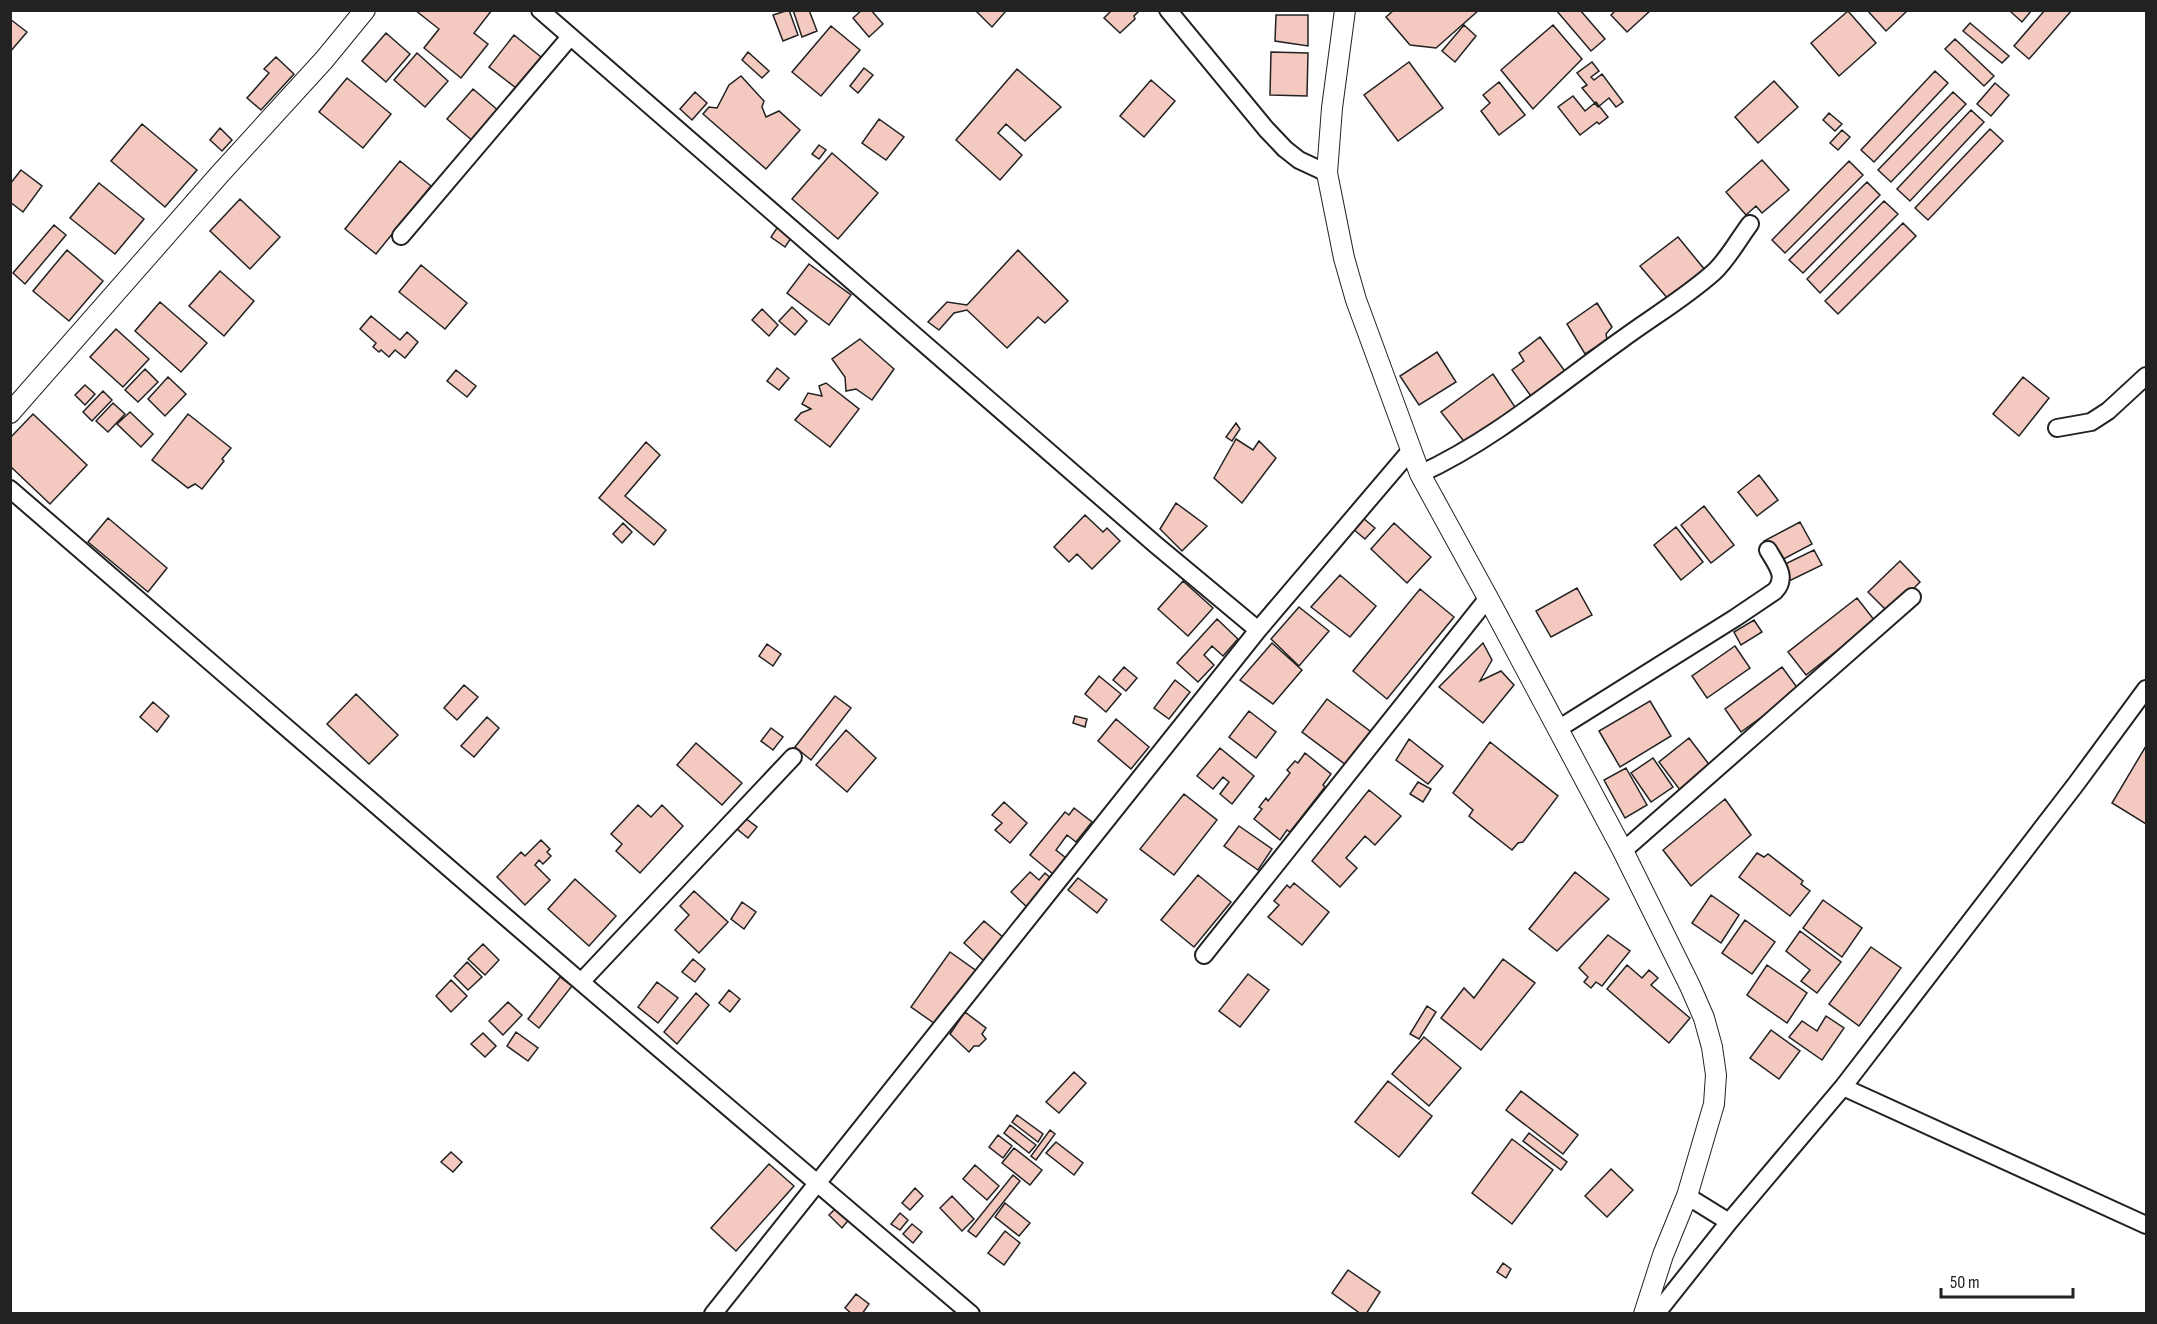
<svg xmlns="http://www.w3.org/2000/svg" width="2157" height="1324" viewBox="0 0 2157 1324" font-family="'Sofia Sans Condensed',sans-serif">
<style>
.building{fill:#f3c9c0;stroke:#222;stroke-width:1.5}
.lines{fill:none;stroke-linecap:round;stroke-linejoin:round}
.minor-casing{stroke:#222;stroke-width:20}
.tertiary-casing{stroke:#222;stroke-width:22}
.minor{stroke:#fff;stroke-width:16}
.tertiary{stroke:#fff;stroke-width:20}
</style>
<rect width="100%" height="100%" fill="#fff"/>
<path class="building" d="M415,10H492L474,33L488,44L461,78L424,48L439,29Z
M789,10L798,35L783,41L773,15Z
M793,10H809L817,31L802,37Z
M862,10H871L883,24L869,37L853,18Z
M975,10H1006V11L992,27Z
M1112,10H1140L1134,16L1135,19L1120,33L1104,18Z
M1394,10H1479L1436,48L1410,45L1386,17Z
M1556,10H1580L1605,39L1591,51Z
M1616,10H1651L1627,32L1611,15Z
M1867,10H1908L1886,31Z
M2013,10H2032L2022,22L2011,12Z
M2045,10H2072L2029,59L2014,46Z
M1848,11L1876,43L1839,76L1811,43Z
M1276,15H1308V46L1275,41Z
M10,19L27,32L10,52Z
M1970,23L2009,56L2002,63L1963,31Z
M1464,25L1476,36L1455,62L1442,51Z
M1553,25L1582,59L1533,109L1501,70Z
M831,26L860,50L821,96L792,72Z
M386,33L410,54L386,82L362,61Z
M514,35L541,57L516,88L489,67Z
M1955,39L1994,76L1984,86L1945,49Z
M748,52L769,71L762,78L742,60Z
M1271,52L1308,53L1307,96L1270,95Z
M417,53L448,81L425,107L394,80Z
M276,57L294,74L261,110L247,98L269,73L264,69Z
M1409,62L1443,108L1398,141L1364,95Z
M1592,62L1599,71L1591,77L1594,80L1602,74L1623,102L1616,107L1609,98L1598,107L1582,88L1587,85L1577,73Z
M864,68L873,75L858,93L850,86Z
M1017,69L1061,107L1025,141L1006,124L998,133L1022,155L1000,180L956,140Z
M1935,71L1948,83L1874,162L1861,150Z
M741,76L764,101L762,107L766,117L779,111L800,130L766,169L703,114L709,107L717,108L729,85Z
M347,78L391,114L363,148L319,112Z
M1151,80L1175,101L1144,137L1120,116Z
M1774,81L1798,107L1758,143L1735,117Z
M1499,82L1525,115L1499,135L1481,111L1490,103L1483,95Z
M1995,83L2009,95L1991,116L1977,104Z
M473,89L499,111L474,142L447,119Z
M695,92L707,103L692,120L680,109Z
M1953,92L1966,104L1891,182L1878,170Z
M1573,96L1585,111L1596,102L1608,117L1599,124L1597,122L1580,135L1558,107Z
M1971,110L1984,122L1910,201L1897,189Z
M1829,113L1842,124L1835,131L1823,120Z
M879,119L904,137L886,160L862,143Z
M142,124L197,170L165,207L111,161Z
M220,128L232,140L222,151L210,140Z
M1990,129L2003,141L1928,220L1915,208Z
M1842,130L1850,137L1838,150L1830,143Z
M819,145L826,150L819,159L812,154Z
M832,153L878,193L838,239L792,199Z
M1762,160L1789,190L1762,213L1756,206L1746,215L1726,192Z
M400,161L431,186L376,254L345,229Z
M1849,161L1863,175L1785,253L1772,240Z
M21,170L42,186L23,212L10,202V184Z
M1867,182L1880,195L1803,273L1789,260Z
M99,183L144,219L115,254L70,218Z
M240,199L280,237L250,269L210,231Z
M1884,201L1898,214L1820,293L1807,279Z
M1903,223L1916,236L1838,314L1825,301Z
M54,225L66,235L25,284L13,273Z
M779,225L793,235L785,247L771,237Z
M1678,237L1705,270L1669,300L1640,266Z
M67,250L103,281L69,321L33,291Z
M1018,250L1068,301L1045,323L1038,317L1007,348L967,310L954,313L939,330L928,322L947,302L967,305Z
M809,264L851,295L829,325L787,293Z
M421,265L467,303L445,329L399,292Z
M220,271L254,301L224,336L189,306Z
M160,302L207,343L181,372L135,331Z
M1597,303L1612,327L1606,334L1608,344L1602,348L1596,347L1585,354L1567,324Z
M792,307L807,321L795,335L779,321Z
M762,309L778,325L769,336L752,320Z
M371,316L400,340L407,332L418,342L405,358L395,350L389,357L381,350L379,352L373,347L376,343L360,329Z
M116,329L149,359L123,387L90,357Z
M1540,337L1567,374L1533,399L1512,370L1524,361L1519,353Z
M860,339L894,369L872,400L856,389L846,391L845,377L832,359Z
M1437,352L1456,382L1419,405L1400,376Z
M777,368L789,378L779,390L767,381Z
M145,369L158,382L138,402L125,390Z
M456,370L476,386L467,397L447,381Z
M1493,374L1515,407L1466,444L1441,412Z
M168,377L186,394L165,416L148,399Z
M2023,377L2049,398L2019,436L1993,414Z
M826,383L859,409L830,447L795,420L801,413L811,409L802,404L808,393L822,396L819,386Z
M85,385L95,394L85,405L75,395Z
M103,391L112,400L92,421L83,412Z
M113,403L125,414L108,432L96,421Z
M130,412L153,434L141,447L117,424Z
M33,414L87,465L50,504L10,466V438Z
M188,414L231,448L222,459L224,461L202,489L195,484L188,488L152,460Z
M1236,423L1240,429L1232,441L1226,437Z
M1236,439L1253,450L1259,441L1276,458L1242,503L1214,478Z
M646,442L660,455L625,496L666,530L654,545L599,498Z
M1759,475L1778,500L1757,516L1738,492Z
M1176,503L1207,526L1182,551L1160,529Z
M1704,506L1734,545L1711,563L1681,525Z
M1085,515L1103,532L1107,528L1120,541L1092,569L1077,554L1069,562L1054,547Z
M108,518L167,568L148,592L88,542Z
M1363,518L1375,528L1365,539L1353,529Z
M1800,522L1812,544L1776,563L1764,541Z
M623,523L632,532L622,543L613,534Z
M1394,523L1431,557L1407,583L1371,549Z
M1676,527L1703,562L1681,580L1654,545Z
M1814,550L1822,565L1789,581L1781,566Z
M1900,561L1920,582L1889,613L1868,592Z
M1340,575L1376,606L1350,637L1311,607Z
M1183,581L1213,608L1188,636L1158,609Z
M1577,588L1592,615L1551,637L1536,611Z
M1420,589L1454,617L1387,699L1353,671Z
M1857,598L1875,621L1806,675L1788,652Z
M1299,607L1329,631L1299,666L1271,639Z
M1217,619L1238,639L1223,656L1212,646L1204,655L1214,665L1198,682L1177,663Z
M1754,620L1762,632L1741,645L1734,632Z
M1272,643L1302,670L1273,704L1240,680Z
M1483,643L1492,660L1480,681L1501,671L1514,685L1483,723L1439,687Z
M767,644L781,654L773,666L759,656Z
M1735,646L1750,668L1707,698L1692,676Z
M1124,667L1137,678L1126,691L1113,680Z
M1782,667L1799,690L1741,732L1725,709Z
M1099,676L1121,694L1106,712L1085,694Z
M1175,680L1190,692L1169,719L1154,708Z
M464,685L478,697L457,720L444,708Z
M356,694L398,735L369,764L327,724Z
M835,696L851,708L811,760L795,747Z
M1327,699L1374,734L1350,768L1302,732Z
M1650,701L1671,736L1620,767L1599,731Z
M153,702L169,716L157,732L140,717Z
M1249,711L1276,732L1256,758L1229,737Z
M1075,716L1087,719L1085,727L1073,723Z
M487,717L499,728L474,757L461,746Z
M1116,719L1149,747L1131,769L1098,741Z
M771,728L783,737L773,750L761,741Z
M846,730L876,758L847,792L816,765Z
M1689,738L1711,767L1680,790L1659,762Z
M1409,739L1443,766L1428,784L1396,760Z
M1490,742L1558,796L1523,842L1518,843L1512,850L1469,816L1473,810L1453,793Z
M696,743L742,783L722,805L677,765Z
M2146,746V824L2112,803Z
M1220,748L1254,776L1232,804L1220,794L1229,782L1223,777L1213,789L1197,776Z
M1305,753L1331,774L1323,785L1325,787L1290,832L1287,830L1280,840L1254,819L1262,809L1259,807L1266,798L1268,801L1290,773L1287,770L1295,761L1298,763Z
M1653,758L1673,787L1651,802L1631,773Z
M1626,768L1647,805L1625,818L1604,780Z
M1418,782L1431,789L1423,802L1410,794Z
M1369,790L1401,816L1375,845L1365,836L1346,858L1357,868L1340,887L1312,861Z
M1184,794L1217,820L1174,875L1140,849Z
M1725,799L1751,835L1691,886L1663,850Z
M1004,802L1027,823L1010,843L995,830L1002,823L992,815Z
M638,805L651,817L662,805L683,826L640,873L616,851L622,844L611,834Z
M1074,808L1092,822L1076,842L1067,835L1056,850L1066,858L1053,874L1030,855L1065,812L1069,815Z
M745,818L757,827L748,838L737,829Z
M1239,826L1272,849L1258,870L1224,846Z
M541,840L550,849L547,852L551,856L543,864L539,860L535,865L550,880L525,905L497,877L521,852L525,856Z
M1757,853L1764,857L1768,854L1803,881L1801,884L1810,891L1790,916L1739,877Z
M1030,872L1039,880L1045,873L1054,881L1028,908L1011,892Z
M1575,872L1609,899L1557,951L1529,929Z
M1198,875L1231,902L1194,947L1161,920Z
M1078,878L1107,900L1097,913L1068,890Z
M575,879L616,916L589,946L548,909Z
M1294,883L1329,912L1302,945L1268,917L1279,905L1274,901L1287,885L1290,888Z
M694,891L728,922L699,953L675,930L689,915L680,906Z
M1711,895L1739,915L1721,943L1692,923Z
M1823,900L1862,928L1842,957L1803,928Z
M742,902L756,912L744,929L731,919Z
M1745,920L1775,942L1752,974L1722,953Z
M984,921L1004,938L984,961L964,943Z
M1800,931L1841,962L1817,993L1801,981L1810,970L1786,951Z
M1608,935L1630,951L1602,986L1596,982L1591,988L1584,982L1588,977L1579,968Z
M483,944L499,960L485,975L468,959Z
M1871,947L1901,968L1859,1026L1829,1004Z
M950,952L978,972L938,1026L911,1007Z
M693,959L705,969L695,982L682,972Z
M1503,959L1535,983L1481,1050L1441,1018L1464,988L1474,998Z
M467,962L482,977L468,990L454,976Z
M1627,965L1642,978L1649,970L1658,978L1651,985L1690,1018L1669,1043L1607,989Z
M1767,965L1807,993L1787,1023L1747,995Z
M1248,974L1269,990L1240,1027L1219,1011Z
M560,977L572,986L539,1028L528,1019Z
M451,980L467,996L451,1012L436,996Z
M657,982L678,998L658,1023L638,1007Z
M729,990L740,999L730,1012L719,1003Z
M696,993L709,1005L677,1044L664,1032Z
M508,1002L522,1015L503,1035L489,1021Z
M1427,1006L1436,1012L1419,1039L1410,1034Z
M965,1012L986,1028L982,1034L986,1039L979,1046H974L969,1052L950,1034Z
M1826,1016L1844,1028L1822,1060L1789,1037L1802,1021L1817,1031Z
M1771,1030L1800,1051L1779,1079L1750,1058Z
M516,1032L538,1048L528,1061L507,1046Z
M483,1033L496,1046L485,1057L471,1044Z
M1424,1037L1461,1068L1429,1106L1392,1074Z
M1074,1072L1086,1083L1059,1113L1046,1102Z
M1388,1081L1432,1116L1399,1157L1355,1122Z
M1521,1091L1578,1135L1563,1154L1506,1110Z
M1017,1115L1043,1134L1038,1142L1012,1122Z
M1010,1125L1036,1145L1029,1153L1004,1133Z
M1050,1130L1055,1134L1036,1160L1031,1156Z
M1529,1133L1567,1162L1561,1170L1523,1141Z
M998,1135L1012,1146L1003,1158L989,1147Z
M1512,1139L1553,1170L1512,1224L1472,1193Z
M1056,1142L1083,1163L1074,1175L1046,1153Z
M1014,1148L1042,1170L1030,1185L1002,1163Z
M451,1152L462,1162L453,1172L441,1162Z
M769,1164L794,1186L736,1251L711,1228Z
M975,1165L999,1186L987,1200L963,1179Z
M1611,1169L1633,1190L1607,1217L1585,1196Z
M1013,1175L1020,1181L976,1237L968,1231Z
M915,1188L923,1196L910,1210L902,1203Z
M952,1196L974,1219L962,1231L940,1208Z
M1005,1203L1030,1223L1019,1236L995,1217Z
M839,1205L851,1217L842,1228L829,1215Z
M900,1213L908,1220L900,1230L891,1224Z
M912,1224L922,1232L913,1243L903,1234Z
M1005,1231L1020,1243L1004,1265L988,1253Z
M1503,1263L1511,1269L1506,1278L1497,1272Z
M1348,1270L1380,1292L1366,1314H1361L1332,1293Z
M856,1294L869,1304L862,1314H852L845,1308Z"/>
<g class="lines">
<g class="minor-casing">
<path id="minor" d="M540,10L1156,545L1258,630
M1168,10L1266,129L1285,149L1299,160L1327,173
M401,236L570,37
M2057,428L2091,422L2108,411L2146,376
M1420,474C1494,440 1555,387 1621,340C1652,317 1685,298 1714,272C1728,259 1738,240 1750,224
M10,489L581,982L971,1314
M1558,729L1735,618L1775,591C1788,577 1776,564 1768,550
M1623,851L1912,597
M1204,955L1488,598
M581,982L793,757
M1843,1087L2146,1225
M1687,1196L1729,1222
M713,1314L1258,630L1411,450
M1656,1314L1729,1222L1843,1087L2076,784L2146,689"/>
</g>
<g class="tertiary-casing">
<path id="tertiary" d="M1345,10L1332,108L1327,173L1344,258L1356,300L1420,474L1488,598L1623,851L1690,986L1704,1018L1712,1047L1716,1075L1714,1104L1687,1196L1663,1255L1644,1314
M10,413L219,175L324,60L365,10"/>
</g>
<use href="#minor" class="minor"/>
<use href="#tertiary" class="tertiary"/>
</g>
<rect width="2157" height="1324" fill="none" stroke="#222222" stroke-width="24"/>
<path d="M1941 1288v9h132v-9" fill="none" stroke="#222222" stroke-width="3"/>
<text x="1950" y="1288" font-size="18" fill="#222222" stroke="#ffffff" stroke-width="4.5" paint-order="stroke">50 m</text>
</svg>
